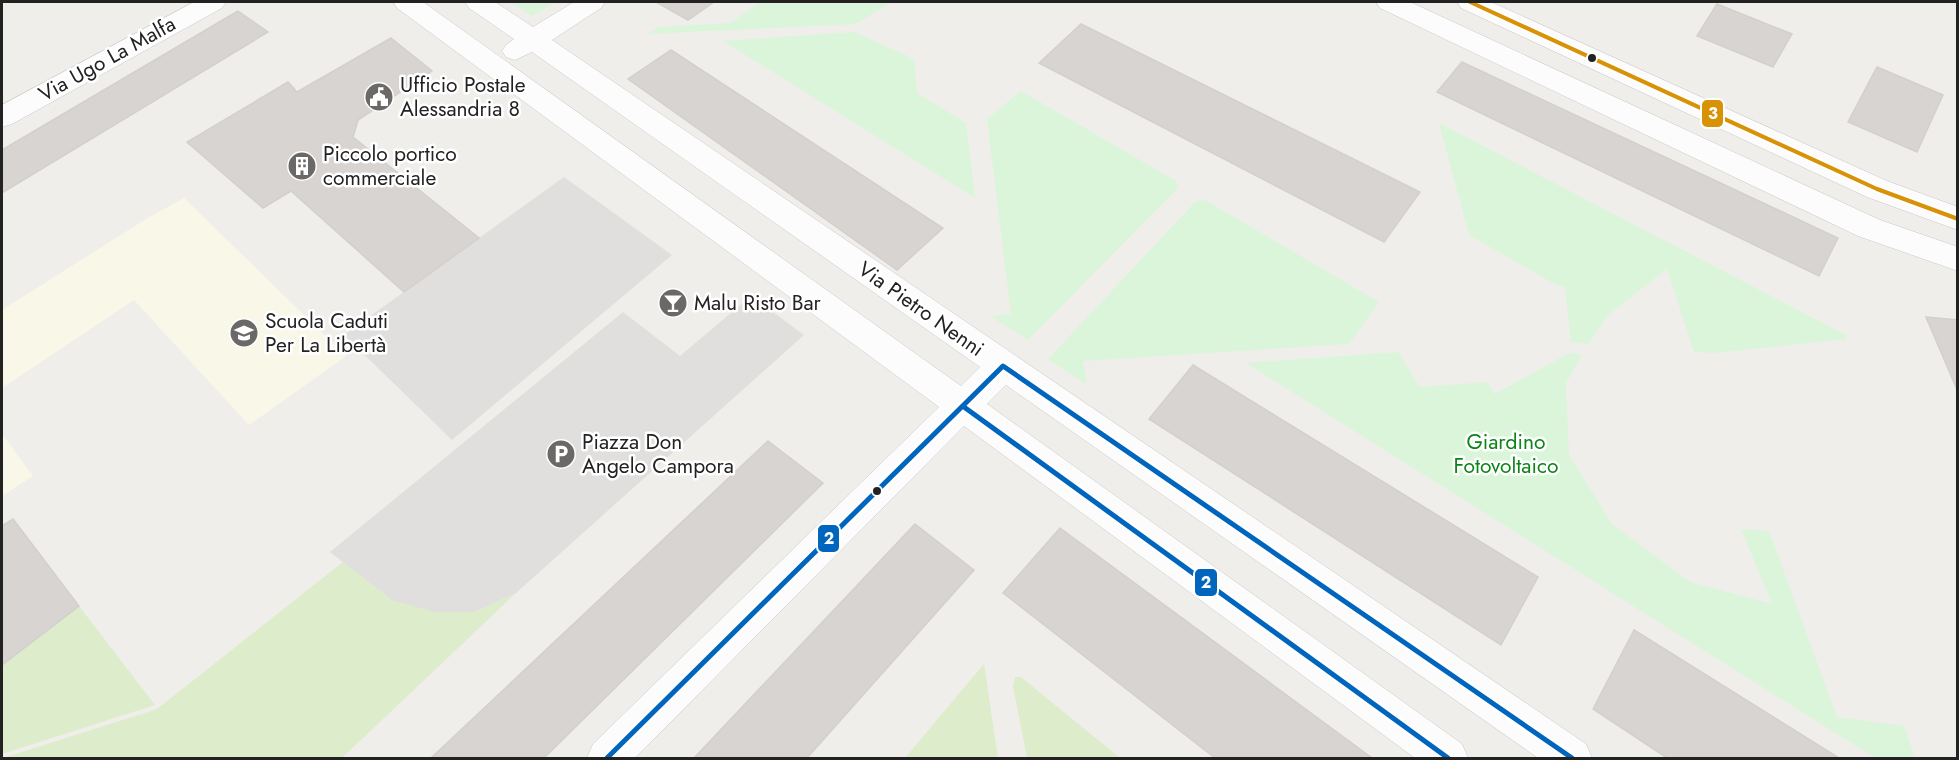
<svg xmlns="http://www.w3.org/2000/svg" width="1959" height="760" viewBox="0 0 1959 760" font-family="Jost,sans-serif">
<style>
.education{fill:#f8f7e8}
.grass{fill:#ddeccb}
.park{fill:#daf5da}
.parking{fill:#e0dfde}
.building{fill:#d7d4d2;stroke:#d3d0cc;stroke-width:1.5}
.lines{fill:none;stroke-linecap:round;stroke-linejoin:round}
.street-casing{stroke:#c9c8c7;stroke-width:1}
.street{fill:#fdfcfc;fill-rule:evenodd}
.bus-1-casing{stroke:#fff;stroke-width:10}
.bus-2-casing{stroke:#fff;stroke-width:8}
.bus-1{stroke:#0065bd;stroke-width:5}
.bus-2{stroke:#d79205;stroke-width:4}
.bus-dot{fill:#222;stroke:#fff;stroke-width:2}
.labels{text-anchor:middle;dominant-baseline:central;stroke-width:5;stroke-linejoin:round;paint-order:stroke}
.street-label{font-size:21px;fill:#222;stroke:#fff}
.poi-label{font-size:21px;fill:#222;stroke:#fff;text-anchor:start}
.park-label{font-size:21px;fill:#0c8416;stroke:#fff}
.line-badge{stroke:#fff;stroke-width:2}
.badge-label{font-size:16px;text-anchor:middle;font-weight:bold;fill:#fff}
</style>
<rect width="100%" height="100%" fill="#f0eeeb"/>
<path class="education" d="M184,198L346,356L249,425L134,300L2,388V310L146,219Z
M2,434L33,476L2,496Z"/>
<path class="grass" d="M343,562L393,600L474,612L516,593L342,758H3L157,709Z
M79,606L155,705L2,754V665Z
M984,664L998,758H905Z
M1015,677H1021L1120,758H1027L1013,686Z"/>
<path class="park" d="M510,2H556L532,16Z
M760,2H893L855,24L648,34L659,27L730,23Z
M854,32L914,59L917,93L966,123L975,198L723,41Z
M1021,91L1176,181L1178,188L1028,340L990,316L1011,314L987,119Z
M1439,123L1846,335L1845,339L1716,353L1694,352L1667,269L1608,315L1588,344L1571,342L1565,288L1551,282L1469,235Z
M1205,200L1379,302L1349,344L1083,361L1087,385L1048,359L1196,201Z
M1398,352L1420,387L1487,382L1495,394L1569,353L1582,354L1566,383L1569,455L1612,524L1690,582L1772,604L1741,529L1769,531L1837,717L1904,726L1915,758H1875L1246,363Z"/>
<path class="parking" d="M564,177L672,255L452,440L344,335Z
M751,296L804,335L516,593L474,612H434L392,600L330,552L623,312L680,356Z"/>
<path class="building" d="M656,2H714L688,20Z
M1717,4L1792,34L1773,67L1697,36Z
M238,11L268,32L2,193V150Z
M1081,24L1420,192L1384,242L1039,63Z
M391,38L432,71L358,120L353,137L479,238L404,292L291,191L263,208L187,142L288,82L297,92Z
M671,50L943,228L897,270L628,79Z
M1462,62L1838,238L1819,276L1437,92Z
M1877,67L1943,95L1917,152L1848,122Z
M1926,317L1958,320V392Z
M1193,365L1538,577L1501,645L1149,419Z
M768,441L823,483L544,758H431Z
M13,519L79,606L2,665V526Z
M915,524L974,570L807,758H694Z
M1060,528L1372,758H1215L1003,593Z
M1634,630L1839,758H1667L1593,709Z"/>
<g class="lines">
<g class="street-casing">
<path id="street" d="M194,2H226L222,8L12,124L2,127V105Z
M393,2H423L961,386L980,367L532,52L515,60L506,57L502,51L506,45L514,39L469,8L465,2H495L533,27L574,2H605L601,8L552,40L1586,744L1592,758H1538L1006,385L987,404L1462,744L1468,758H1415L964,426L635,758H587L593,744L939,407L397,8Z
M1376,2H1410L1880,220L1958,247V271L1858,236L1380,8Z
M1457,2H1491L1887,181L1958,207V230L1867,197L1461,8Z"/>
</g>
<use href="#street" class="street"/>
<g class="bus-1-casing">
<path id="bus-1" d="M964,407L1448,758
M607,758L1003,366L1572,758"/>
</g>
<g class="bus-2-casing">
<path id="bus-2" d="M1470,2L1877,189L1958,219"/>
</g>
<use href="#bus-1" class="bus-1"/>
<use href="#bus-2" class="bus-2"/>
</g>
<defs>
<g id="civic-disc" transform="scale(1.5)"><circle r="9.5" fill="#6a6968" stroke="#fff"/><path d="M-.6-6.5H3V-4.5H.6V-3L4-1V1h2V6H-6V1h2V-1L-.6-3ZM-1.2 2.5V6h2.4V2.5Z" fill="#fff"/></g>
<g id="building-disc" transform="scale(1.5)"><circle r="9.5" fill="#6a6968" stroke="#fff"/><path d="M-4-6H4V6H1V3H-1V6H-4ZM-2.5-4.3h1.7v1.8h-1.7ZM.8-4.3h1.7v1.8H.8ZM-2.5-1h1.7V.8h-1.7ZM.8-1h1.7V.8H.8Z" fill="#fff"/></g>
<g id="bar-disc" transform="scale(1.5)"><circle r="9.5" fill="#6a6968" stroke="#fff"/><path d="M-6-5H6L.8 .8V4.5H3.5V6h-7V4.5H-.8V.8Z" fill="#fff"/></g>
<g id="school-disc" transform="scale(1.5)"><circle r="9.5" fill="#6a6968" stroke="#fff"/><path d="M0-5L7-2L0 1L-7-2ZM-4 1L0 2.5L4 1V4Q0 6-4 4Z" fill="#fff"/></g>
<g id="parking-disc" transform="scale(1.5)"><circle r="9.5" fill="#6a6968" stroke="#fff"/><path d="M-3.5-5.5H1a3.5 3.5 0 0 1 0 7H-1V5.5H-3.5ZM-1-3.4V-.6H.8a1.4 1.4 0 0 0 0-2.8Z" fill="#fff"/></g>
</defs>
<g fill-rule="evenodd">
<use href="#civic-disc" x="379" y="97"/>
<use href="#building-disc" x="302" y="166"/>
<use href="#bar-disc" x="673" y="303"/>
<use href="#school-disc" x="244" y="333"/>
<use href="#parking-disc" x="561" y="454"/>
</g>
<g class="bus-dot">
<circle cx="1592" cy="58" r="5"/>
<circle cx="877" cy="491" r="5"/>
</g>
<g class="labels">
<g class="street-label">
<text transform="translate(107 59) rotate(-29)">Via Ugo La Malfa</text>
<text transform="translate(921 309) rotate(35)">Via Pietro Nenni</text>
</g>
<g class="poi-label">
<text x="400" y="85">Ufficio Postale<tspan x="400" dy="24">Alessandria 8</tspan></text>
<text x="323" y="154">Piccolo portico<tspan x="323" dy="24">commerciale</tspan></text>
<text x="694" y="303">Malu Risto Bar</text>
<text x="265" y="321">Scuola Caduti<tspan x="265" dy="24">Per La Libertà</tspan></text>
<text x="582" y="442">Piazza Don<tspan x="582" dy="24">Angelo Campora</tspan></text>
</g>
<g class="park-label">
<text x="1506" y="442">Giardino<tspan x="1506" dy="24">Fotovoltaico</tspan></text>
</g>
</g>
<g class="line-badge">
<rect x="1701" y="99" width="23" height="29" rx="6" fill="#d79205"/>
<rect x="817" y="524" width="23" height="29" rx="6" fill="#0065bd"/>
<rect x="1194" y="568" width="24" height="29" rx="6" fill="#0065bd"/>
</g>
<g class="badge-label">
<text x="1713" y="119">3</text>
<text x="829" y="544">2</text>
<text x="1206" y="588">2</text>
</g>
<rect width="1959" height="760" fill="none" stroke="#222222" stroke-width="6"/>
</svg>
